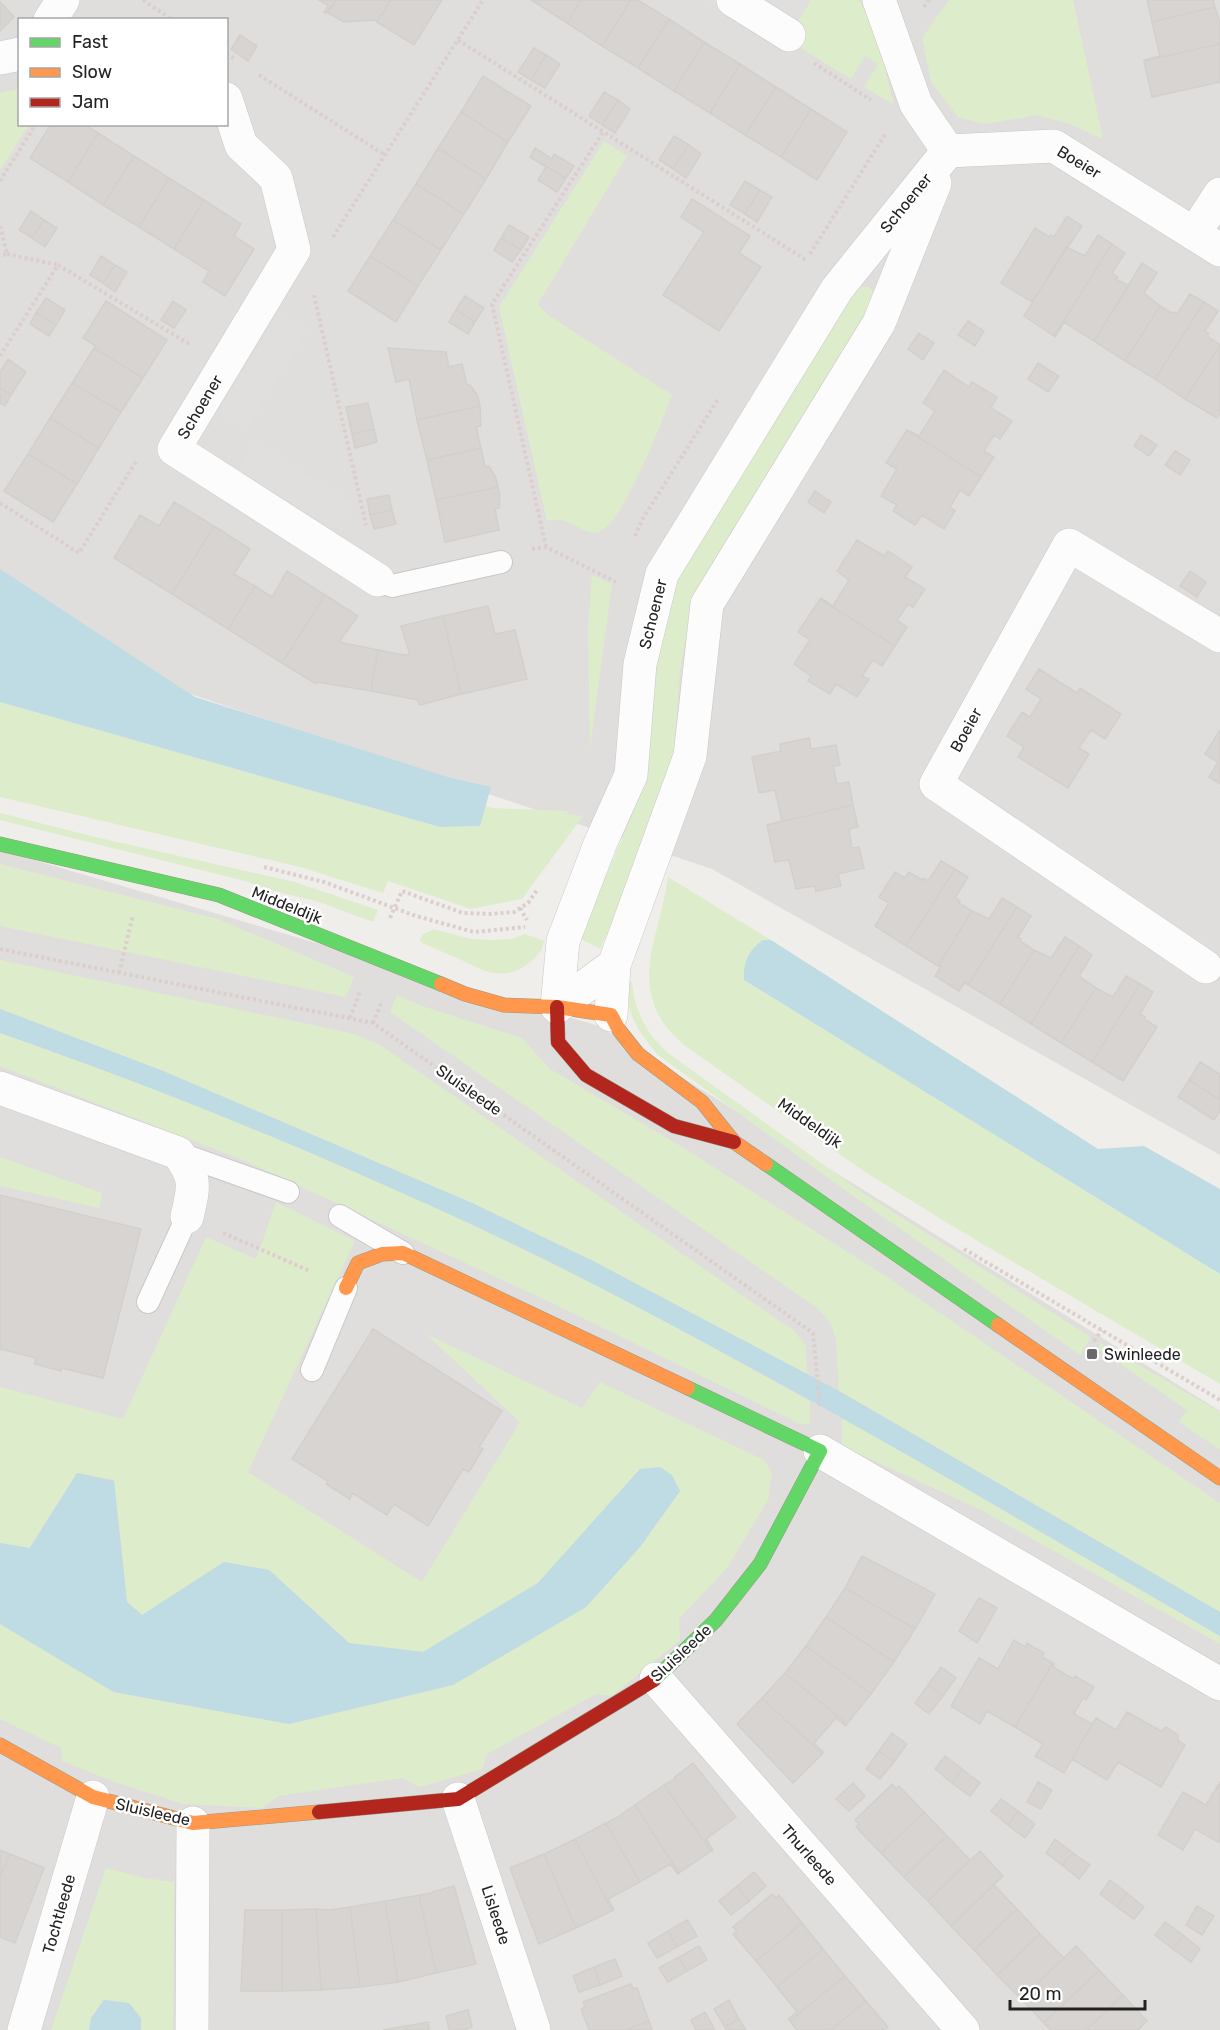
<svg xmlns="http://www.w3.org/2000/svg" width="1220" height="2030" viewBox="0 0 1220 2030" font-family="Rubik,sans-serif">
<style>
.residential{fill:#dfdedc;fill-rule:evenodd}
.grass{fill:#ddeccb}
.parking{fill:#e0dfde}
.water{fill:#bfdbe3}
.building{fill:#d7d4d2;stroke:#d3d0cc;stroke-width:1.5}
.lines{fill:none;stroke-linecap:round;stroke-linejoin:round}
.lane-casing{stroke:#c9c8c7;stroke-width:24}
.street-casing{stroke:#c9c8c7;stroke-width:34}
.fast-casing{stroke:#999a82;stroke-width:15}
.slow-casing{stroke:#999a82;stroke-width:15}
.jam-casing{stroke:#999a82;stroke-width:15}
.path{stroke:#dccecd;stroke-width:4;stroke-dasharray:3 3;stroke-linecap:butt}
.lane{stroke:#fdfcfc;stroke-width:22}
.street{stroke:#fdfcfc;stroke-width:33}
.fast{stroke:#63d668;stroke-width:14}
.slow{stroke:#ff974d;stroke-width:14}
.jam{stroke:#b3261e;stroke-width:14}
.poi-dot{fill:#6a6968;stroke:#fff;stroke-width:2}
.labels{text-anchor:middle;dominant-baseline:central;stroke-width:5;stroke-linejoin:round;paint-order:stroke}
.street-label{font-size:16px;fill:#222;stroke:#fff}
.poi-label{font-size:16px;fill:#222;stroke:#fff;text-anchor:start}
</style>
<rect width="100%" height="100%" fill="#f0eeeb"/>
<path class="residential" d="M0,0H1220V1155L712,869L0,630ZM20,20H226V124H20Z
M0,850L599,1026L1220,1411V2030H0Z"/>
<path class="grass" d="M811,0H858C878,19 886,77 894,105L864,87L878,64L865,56L851,79L786,39Z
M949,0H1073L1103,139L1070,124L1037,115L986,124L958,117L931,82L922,38Z
M19,89L20,124L29,125L0,170V93Z
M604,141L627,156L538,304L548,315L672,395C662,421 623,524 599,532C584,537 570,514 547,521L499,307Z
M859,286L869,287L876,297L723,545L705,580L685,643L680,671L674,752L646,848L600,949L579,938L634,811L645,775L653,717L656,664L676,586L688,557L852,292Z
M592,575L612,584L590,748L588,629Z
M0,702L440,827L480,826L485,806L492,808L568,811L567,814L583,816L522,899L471,909L388,881L383,893L300,867L0,797Z
M0,813L95,837L295,882L378,910L373,922L316,901L278,892L241,880L0,820Z
M0,864L218,919L354,977L346,997L0,926Z
M668,877L771,940H763L744,980L1220,1274V1384L954,1227L865,1172L684,1045C623,993 659,942 668,877Z
M434,929L471,939L493,940L511,939L525,934L544,941C543,951 536,958 528,964C502,983 482,970 457,958C445,953 434,948 422,943L420,940L423,934Z
M0,960L351,1033L380,1045L794,1331L806,1346L807,1374L595,1262L472,1203L163,1071L0,1009Z
M626,979L632,982C634,1011 647,1034 668,1053L863,1193L1091,1337L1080,1355L845,1190L658,1055C636,1029 627,1015 626,979Z
M397,995L422,1006L522,1038L550,1069L679,1145L884,1275L1220,1503V1612L839,1391L836,1339L830,1322L817,1308L390,1012Z
M0,1033C193,1100 382,1179 565,1270C648,1310 729,1357 810,1401V1424H800L554,1304L243,1160L0,1066Z
M0,1157L102,1193L99,1208L0,1186Z
M276,1202L355,1241L248,1472L422,1582L520,1422L426,1334L582,1408L600,1382L764,1460L772,1473L768,1500L727,1568L679,1619L680,1640L612,1696L596,1694L487,1754L482,1769L420,1787L402,1778L278,1796L262,1808L183,1804L112,1781L62,1761L61,1748L0,1719V1624L114,1692L289,1724L453,1685L586,1607L640,1547L680,1491C668,1468 666,1467 640,1469L538,1583L423,1652L349,1643L269,1570L224,1562L142,1615L127,1602L114,1480L77,1473L29,1548L0,1543V1387L123,1419L206,1237L256,1259Z
M1101,1343L1220,1412V1450L1179,1422L1187,1410L1098,1349Z
M842,1417L1220,1636V1644L979,1509L842,1446Z
M106,1868L144,1878L174,1882L173,2030H141V2018L129,2003L104,2000L91,2018L89,2030H51Z"/>
<path class="parking" d="M701,0H811L780,49Z
M281,312L307,331L247,427H245L218,411Z
M254,442L353,504L336,530L238,469Z"/>
<path class="water" d="M0,569L195,697L451,778L491,787L480,826L440,827L0,702Z
M763,940H771L1098,1149L1144,1146L1220,1189V1274L744,980C743,964 748,950 763,940Z
M0,1009L163,1071L472,1203L595,1262L839,1391L1220,1612V1636C1005,1511 790,1384 568,1271C499,1236 428,1204 357,1173C240,1122 121,1075 0,1033Z
M660,1467L672,1475L680,1491L640,1547L586,1607L453,1685L289,1724L114,1692L0,1624V1543L30,1548L77,1473L114,1481L127,1602L142,1615L224,1562L269,1570L349,1643L423,1652L538,1583L640,1469Z
M104,2000L129,2003L141,2018V2030H89L91,2018Z"/>
<path class="building" d="M319,0H336L326,13L324,12L328,6Z
M336,0H391L377,22L375,20L344,22L328,13Z
M391,0H442L414,45L377,22Z
M531,0H581L567,23Z
M581,0H631L602,46L567,23Z
M631,0H638L669,19L638,68L602,46Z
M1147,0H1213L1215,7L1152,22Z
M0,2L14,17L0,31Z
M1215,7L1220,23V44L1144,61V60L1160,56L1152,22Z
M669,19L704,42L674,91L638,68Z
M240,35L257,46L248,61L231,49Z
M704,42L740,64L710,113L674,91Z
M1220,44V82L1152,97L1144,61Z
M534,48L546,55L531,80L518,72Z
M546,55L560,64L545,88L531,80Z
M740,64L776,87L745,135L710,113Z
M483,76L531,106L508,142L461,112Z
M776,87L811,109L781,157L745,135Z
M604,92L618,100L602,125L589,116Z
M618,100L630,109L615,133L602,125Z
M811,109L847,132L817,180L781,157Z
M461,112L508,142L486,179L438,148Z
M51,124H84L98,133L68,182L30,158Z
M98,133L134,156L103,205L68,182Z
M674,136L689,145L673,169L659,160Z
M689,145L701,154L686,178L673,169Z
M438,148L486,179L464,214L416,184Z
M535,148L552,159L554,154L574,166L566,178L530,157Z
M134,156L169,178L139,227L103,205Z
M530,157L566,178L557,192L538,180L546,167Z
M169,178L204,200L174,249L139,227Z
M745,181L760,190L745,214L730,205Z
M416,184L464,214L441,250L393,220Z
M760,190L772,197L757,222L745,214Z
M692,199L750,236L739,253L761,267L719,331L663,295L704,232L681,217Z
M204,200L241,224L234,236L254,249L225,296L203,282L209,271L174,249Z
M31,211L44,220L32,238L19,230Z
M1067,216L1082,226L1032,302L1001,283L1035,228L1049,237L1051,235L1054,237Z
M44,220L57,228L45,247L32,238Z
M393,220L441,250L418,286L370,256Z
M509,225L529,237L521,250L501,238Z
M1098,235L1112,244L1054,336L1024,316L1066,247L1085,256Z
M501,238L521,250L512,262L494,250Z
M1112,244L1125,253L1112,273L1118,277L1116,279L1129,286L1094,341L1064,322L1055,337L1054,336Z
M101,256L115,265L103,283L90,275Z
M370,256L418,286L396,322L348,291Z
M1142,263L1157,273L1144,293L1160,306L1125,361L1094,341Z
M115,265L127,272L115,292L103,283Z
M1190,294L1204,302L1155,379L1125,361L1160,306L1172,313L1173,312L1177,314Z
M465,296L484,308L475,322L456,310Z
M46,298L65,310L56,325L36,313Z
M106,301L167,340L143,378L94,348L96,346L83,338Z
M173,301L186,310L174,328L161,320Z
M1204,302L1218,311L1205,331L1209,334L1207,336L1220,345L1185,399L1155,379Z
M456,310L475,322L468,334L449,322Z
M36,313L56,325L49,336L30,324Z
M968,321L984,331L975,346L958,335Z
M919,333L934,343L923,360L908,349Z
M1220,345V413L1217,418L1185,399Z
M94,348L143,378L121,412L72,383Z
M388,348L446,352L449,367L462,364L467,385H470L478,396L480,406L417,420L409,379L396,382Z
M8,359L26,372L11,395L0,388V372Z
M1038,363L1059,376L1048,392L1028,379Z
M944,370L969,387L972,382L997,397L991,408L1012,421L1000,439L994,435L984,451L994,457L981,477L907,430L919,436L935,411L923,403Z
M72,383L121,412L99,448L50,418Z
M0,388L11,395L5,406L0,403Z
M368,403L374,429L352,434L346,407Z
M480,406L481,426L476,427L481,448L427,460L417,420Z
M50,418L99,448L77,484L28,454Z
M374,429L377,442L355,448L352,434Z
M907,430L981,477L969,496L960,490L950,507L955,511L944,529L922,515L915,525L893,511L897,505L881,496L897,469L886,463Z
M1141,435L1157,445L1149,456L1134,446Z
M481,448L485,467L489,466L496,478L498,487L436,500L427,460Z
M1175,451L1190,460L1180,475L1165,465Z
M28,454L77,484L53,522L4,491Z
M498,487L500,496L499,508L495,509L499,530L445,542L436,500Z
M815,491L831,502L824,513L808,502Z
M389,495L392,510L370,515L367,499Z
M174,502L214,526L172,594L114,558L140,515L159,526Z
M392,510L396,524L374,529L370,515Z
M214,526L250,549L234,574L255,586L228,629L172,594Z
M857,540L884,556L888,551L912,567L905,577L925,589L913,607L908,604L897,620L907,627L895,646L820,599L821,598L833,606L849,580L837,571Z
M287,571L325,595L282,663L228,629L255,586L272,597Z
M1190,571L1206,582L1197,597L1180,586Z
M325,595L358,616L339,642L378,650L371,691L317,682L316,684L282,663Z
M820,599L895,646L882,666L873,660L862,676L869,679L857,697L836,684L830,694L808,681L811,676L794,664L810,640L798,632Z
M488,606L495,634L515,630L527,679L461,694L443,616Z
M443,616L461,694L420,705L418,700L371,691L378,650L404,655H410L401,626Z
M1039,669L1077,693L1080,688L1121,714L1105,739L1091,730L1079,748L1089,754L1068,788L1018,757L1024,747L1007,736L1022,712L1030,717L1041,699L1026,689Z
M1220,730V784L1209,777L1218,762L1205,754Z
M809,738L811,749L836,745L840,765L833,766L837,784L849,782L853,805L767,825L782,821L775,790L759,793L752,757L781,751L780,744Z
M853,805L858,827L849,829L852,848L859,847L864,868L838,874L841,886L816,891L815,886L796,889L789,860L775,862L767,825Z
M941,861L955,869L906,946L875,926L889,903L879,897L895,872L905,878L909,872L922,880L924,878L928,881Z
M955,869L968,877L955,898L960,901L959,903L972,911L938,966L906,946Z
M1002,898L1017,907L968,985L965,982L959,991L935,976L941,967L938,966L972,911L989,919Z
M1017,907L1031,916L1018,937L1021,939L1020,941L1034,950L1000,1004L968,985Z
M1065,937L1079,946L1031,1024L1000,1004L1034,950L1051,958Z
M1079,946L1092,955L1079,976L1096,988L1061,1043L1031,1024Z
M1126,976L1140,984L1092,1062L1061,1043L1096,988L1113,997Z
M1140,984L1153,992L1140,1014L1145,1017L1144,1019L1157,1027L1123,1081L1092,1062Z
M1200,1062L1220,1074V1100L1189,1080Z
M1189,1080L1220,1100V1111L1214,1120L1178,1097Z
M0,1195L141,1229L103,1378L62,1368L61,1371L35,1364L36,1358L0,1349Z
M373,1329L502,1411L479,1447L483,1449L469,1472L463,1469L428,1526L394,1504L387,1515L352,1493L350,1499L326,1484L328,1481L292,1459Z
M862,1556L935,1594L915,1629L845,1588Z
M845,1588L915,1629L894,1662L826,1617Z
M979,1598L997,1608L977,1643L959,1631Z
M826,1617L894,1662L871,1694L806,1646Z
M1014,1640L1025,1647L1027,1643L1044,1653L1042,1657L1053,1663L1015,1727L987,1711L980,1724L951,1706L979,1658L998,1669Z
M806,1646L871,1694L847,1724L785,1673Z
M1053,1663L1054,1664L1053,1667L1073,1679L1075,1676L1094,1687L1086,1700L1083,1698L1074,1714L1092,1724L1064,1773L1035,1756L1043,1744L1015,1727Z
M941,1667L956,1678L943,1696L928,1685Z
M785,1673L847,1724L846,1726L836,1718L814,1743L823,1752L822,1754L762,1698Z
M928,1685L943,1696L929,1714L915,1703Z
M762,1698L822,1754L793,1783L737,1724Z
M1127,1712L1161,1731L1166,1727L1178,1735V1741L1185,1745L1161,1787L1118,1762L1107,1780L1072,1759L1096,1718L1116,1730Z
M892,1733L907,1744L894,1762L879,1751Z
M879,1751L894,1762L880,1779L866,1769Z
M945,1756L962,1769L952,1783L935,1769Z
M693,1763L736,1817L706,1839L713,1850L711,1851L664,1785L676,1778L675,1777Z
M962,1769L980,1783L970,1796L952,1783Z
M1038,1782L1052,1790L1041,1809L1027,1802Z
M1220,1782V1843L1195,1829L1183,1850L1158,1835L1183,1792L1206,1805Z
M853,1783L865,1796L849,1811L836,1799Z
M892,1784L896,1789L899,1786L924,1812L881,1853L856,1827L859,1824L855,1820Z
M664,1785L711,1851L679,1873L635,1805Z
M1001,1799L1018,1811L1008,1825L991,1811Z
M635,1805L679,1873L678,1874L670,1864L640,1882L606,1823L618,1817Z
M1018,1811L1035,1824L1025,1838L1008,1825Z
M924,1812L947,1836L904,1877L881,1853Z
M606,1823L640,1882L608,1899L614,1910L612,1911L575,1839Z
M947,1836L970,1860L928,1901L904,1877Z
M575,1839L612,1911L576,1928L544,1854Z
M1055,1839L1073,1853L1062,1865L1046,1853Z
M0,1850L10,1854L0,1876Z
M980,1851L1003,1876L951,1926L928,1901Z
M1073,1853L1090,1865L1079,1879L1062,1865Z
M10,1854L44,1868L15,1943L0,1937V1876Z
M544,1854L576,1928L539,1944L510,1868Z
M754,1872L766,1886L749,1901L737,1886Z
M1110,1880L1127,1893L1117,1907L1100,1894Z
M994,1885L1017,1909L974,1950L951,1926Z
M454,1886L476,1964L436,1973L419,1895L432,1893V1892Z
M737,1886L749,1901L731,1915L719,1901Z
M1127,1893L1144,1907L1134,1919L1117,1907Z
M772,1894L776,1898L779,1895L802,1923L756,1961L733,1934L737,1931L733,1927Z
M419,1895L436,1973L398,1982L385,1901Z
M385,1901L398,1982L360,1987L350,1907Z
M1197,1906L1214,1916L1202,1935L1186,1925Z
M350,1907L360,1987L321,1990L316,1909L330,1910Z
M316,1909L321,1990L282,1991V1910Z
M1017,1909L1040,1934L997,1975L974,1950Z
M245,1910H282V1991H241Z
M687,1920L697,1936L677,1947L668,1931Z
M1165,1922L1183,1935L1173,1949L1155,1935Z
M802,1923L823,1949L777,1987L756,1961Z
M668,1931L677,1947L657,1958L648,1943Z
M1040,1934L1064,1958L1021,1999L997,1975Z
M1183,1935L1200,1949L1191,1962L1173,1949Z
M699,1946L707,1960L687,1971L679,1957Z
M1076,1946L1099,1970L1044,2023L1021,1999Z
M823,1949L845,1976L790,2021L788,2019L797,2012L777,1987Z
M679,1957L687,1971L668,1982L659,1968Z
M615,1959L622,1976L600,1985L594,1967Z
M594,1967L600,1985L579,1992L573,1976Z
M1099,1970L1123,1995L1086,2030H1051L1044,2023Z
M845,1976L866,2001L831,2030H797L790,2021Z
M631,1984L633,1989L637,1988L649,2021L626,2030H589L581,2009L585,2007L583,2002Z
M1123,1995L1147,2021L1138,2030H1086Z
M729,2000L739,2019L725,2027L714,2009Z
M866,2001L888,2027L885,2030H831Z
M468,2010L472,2027L464,2030H449L446,2016Z
M705,2012L715,2030H696L691,2020Z
M739,2019L746,2030H727L725,2027Z
M649,2021L652,2030H626Z
M428,2022L429,2030H406L405,2026Z
M405,2026L406,2030H383Z"/>
<g class="lines">
<g class="lane-casing">
<path id="lane" d="M378,580L392,586L501,562
M178,1153L288,1192
M340,1216L403,1253
M148,1302L187,1217
M312,1370L346,1288"/>
</g>
<g class="street-casing">
<path id="street" d="M733,0L789,35
M879,0L916,104L948,151
M50,20L63,0
M0,58L20,54
M226,99L241,145L276,178L294,250L174,449L378,580
M948,151L1054,146L1220,250
M1194,234L1220,194
M1206,967L936,784L1069,545L1220,636
M557,1007L563,941L600,844L631,775L640,664L662,574L837,289L948,151
M557,1007L614,965
M611,1015L614,965L690,756L707,604L879,323L935,183
M0,1088L178,1153C197,1179 194,1186 187,1217
M820,1451L1220,1684
M656,1679L963,2030
M458,1799L534,2030
M24,2030L93,1797
M192,2030L193,1823"/>
</g>
<g class="fast-casing">
<path id="fast" d="M0,844L219,895L441,984
M766,1164L998,1325
M654,1680L716,1620L760,1564L820,1451L688,1388"/>
</g>
<g class="slow-casing">
<path id="slow" d="M441,984L465,994L504,1005L557,1007L611,1015L619,1030L638,1054L702,1102L734,1142L766,1164
M346,1288L358,1263L382,1254L403,1253L688,1388
M998,1325L1220,1478
M0,1745L93,1797L193,1823L319,1812"/>
</g>
<g class="jam-casing">
<path id="jam" d="M557,1007L558,1042L586,1075L674,1126L734,1142
M319,1812L458,1799L654,1680"/>
</g>
<path class="path" d="M143,0L173,20
M924,7L929,0
M458,40L806,260
M226,54L235,59
M814,63L871,100
M259,75L385,155
M0,181L36,124
M0,226L7,254L0,256
M333,237L483,0
M7,254L58,265
M810,254L886,133
M314,295L366,525
M0,356L58,265L191,345
M0,503L79,553L137,460
M635,536L642,520L718,399
M546,547L492,304L603,132
M532,549L546,547L616,582
M264,867L324,882L416,916L474,932L525,927
M520,908L527,920
M390,918L402,891L463,913L490,914L514,912L528,903L537,890
M0,949L373,1023L813,1333L820,1406
M119,973L133,915
M350,1018L360,992
M373,1023L382,1001
M223,1233L310,1271
M964,1249L1220,1400
M1094,1341L1102,1330"/>
<use href="#lane" class="lane"/>
<use href="#street" class="street"/>
<use href="#fast" class="fast"/>
<use href="#slow" class="slow"/>
<use href="#jam" class="jam"/>
</g>
<rect class="poi-dot" x="1086" y="1348" width="12" height="12" rx="3"/>
<g class="labels">
<g class="street-label">
<text transform="translate(1079 162) rotate(31)">Boeier</text>
<text transform="translate(906 203) rotate(-51)">Schoener</text>
<text transform="translate(200 407) rotate(-59)">Schoener</text>
<text transform="translate(653 614) rotate(-76)">Schoener</text>
<text transform="translate(966 730) rotate(-61)">Boeier</text>
<text transform="translate(287 905) rotate(22)">Middeldijk</text>
<text transform="translate(469 1090) rotate(35)">Sluisleede</text>
<text transform="translate(810 1123) rotate(35)">Middeldijk</text>
<text transform="translate(681 1653) rotate(-43)">Sluisleede</text>
<text transform="translate(153 1812) rotate(13)">Sluisleede</text>
<text transform="translate(809 1855) rotate(49)">Thurleede</text>
<text transform="translate(59 1914) rotate(-74)">Tochtleede</text>
<text transform="translate(496 1915) rotate(72)">Lisleede</text>
</g>
<g class="poi-label">
<text x="1104" y="1354">Swinleede</text>
</g>
</g>
<rect x="18" y="18" width="210" height="108" fill="#ffffff" stroke="#a7a7a7" stroke-width="1.5"/>
<rect x="30" y="38" width="30" height="9" fill="#63d668" stroke="#a7a7a7" stroke-width="1.5"/>
<text x="72" y="48" font-size="18" fill="#222222">Fast</text>
<rect x="30" y="68" width="30" height="9" fill="#ff974d" stroke="#a7a7a7" stroke-width="1.5"/>
<text x="72" y="78" font-size="18" fill="#222222">Slow</text>
<rect x="30" y="98" width="30" height="9" fill="#b3261e" stroke="#a7a7a7" stroke-width="1.5"/>
<text x="72" y="108" font-size="18" fill="#222222">Jam</text>
<path d="M1010 2000v9h135v-9" fill="none" stroke="#222222" stroke-width="3"/>
<text x="1019" y="2000" font-size="18" fill="#222222" stroke="#ffffff" stroke-width="4.5" paint-order="stroke">20 m</text>
</svg>
